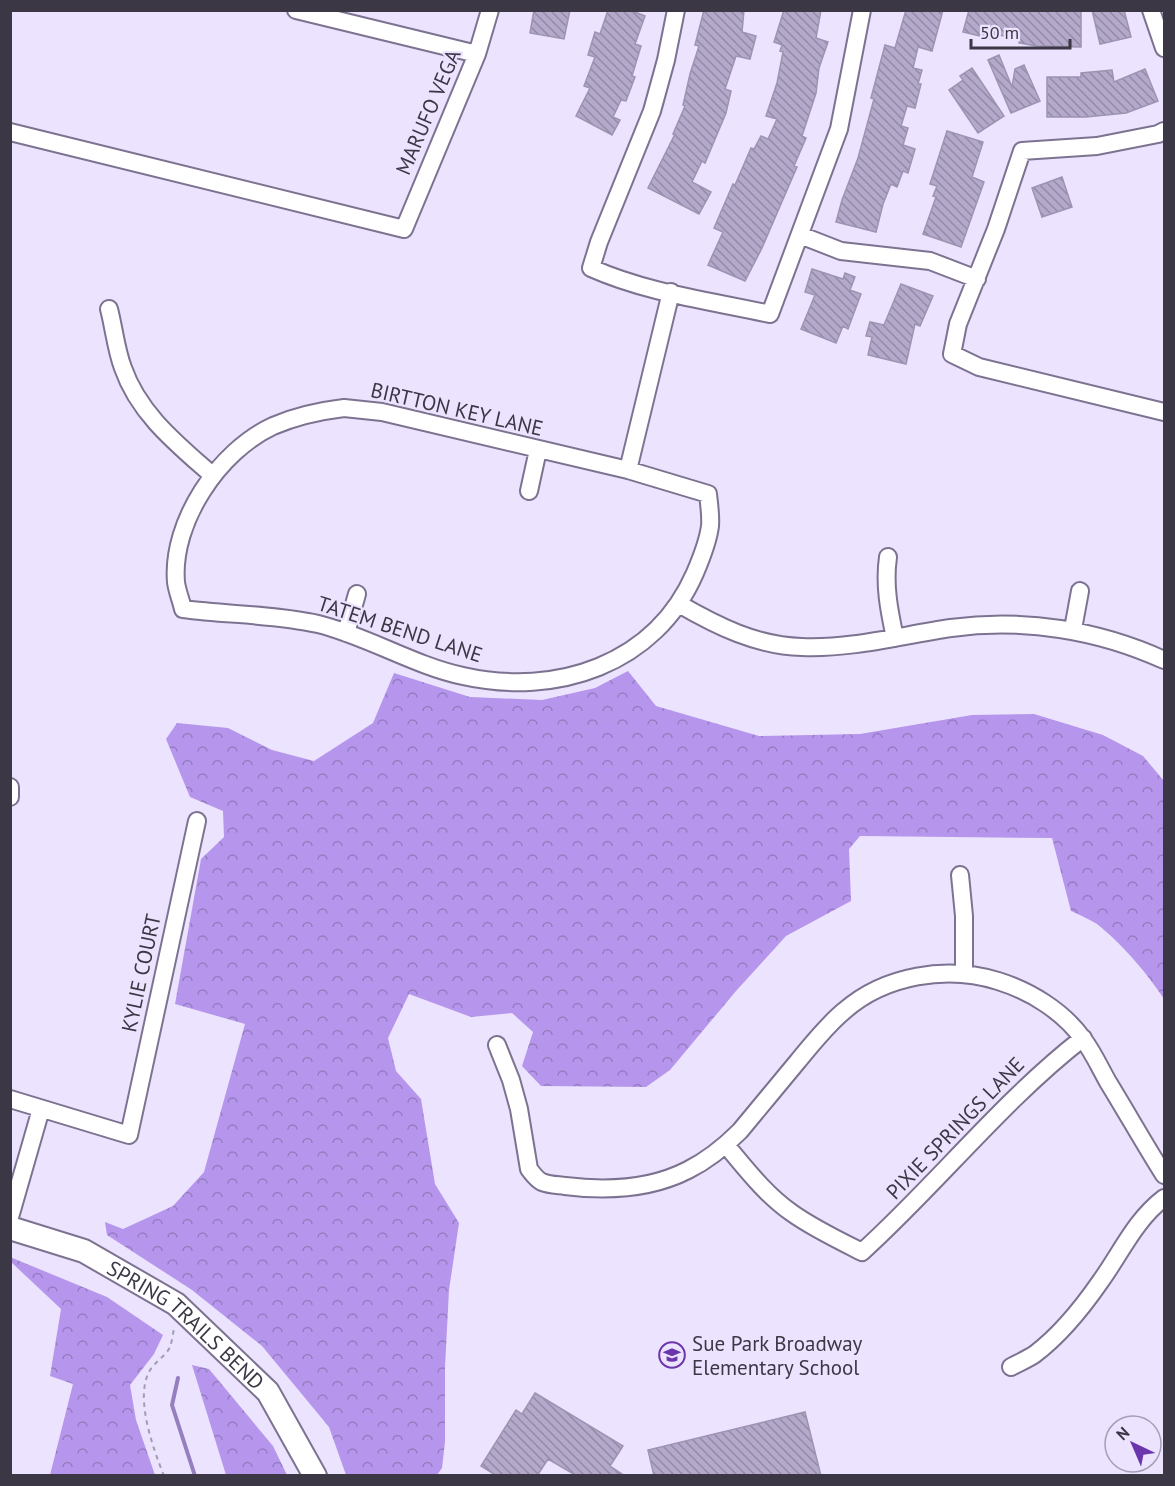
<svg xmlns="http://www.w3.org/2000/svg" width="1175" height="1486" viewBox="0 0 1175 1486" font-family="'PT Sans',sans-serif">
<style>
.forest{fill:url(#forest-crowns)}
.lines{fill:none;stroke-linecap:round;stroke-linejoin:round}
.stream{stroke:#967fbf;stroke-width:4}
.building{fill:url(#building-back-hatch);stroke:#9d93b2;stroke-width:1.5}
.street-casing{stroke:#7d7391;stroke-width:20}
.secondary-casing{stroke:#7d7391;stroke-width:26}
.path{stroke:#a39cb2;stroke-width:2;stroke-dasharray:4.5 4.5;stroke-linecap:butt}
.street{stroke:#fff;stroke-width:16}
.secondary{stroke:#fff;stroke-width:22}
.labels{text-anchor:middle;dominant-baseline:central;stroke-width:4.5;stroke-linejoin:round;paint-order:stroke}
.street-label{font-size:21px;fill:#3c3745;stroke:#ece3ff}
.poi-label{font-size:21px;fill:#3c3745;stroke:#ece3ff;text-anchor:start}
</style>
<defs>
<pattern id="forest-crowns" width="20" height="18" patternUnits="userSpaceOnUse" patternTransform="scale(1.5)"><rect width="20" height="18" fill="#b696ec"/><path d="M2 6a3 3 0 1 1 6 0M12 15a3 3 0 1 1 6 0" fill="none" stroke="#957bc1"/></pattern>
<pattern id="building-back-hatch" width="6" height="6" patternUnits="userSpaceOnUse" patternTransform="scale(1.5)"><rect width="6" height="6" fill="#b4a9ca"/><path d="M-1 5l2 2M0 0l6 6M5-1l2 2" fill="none" stroke="#948aa6"/></pattern>
</defs>
<rect width="100%" height="100%" fill="#ece3ff"/>
<path class="forest" d="M628,671L656,706L759,736L860,734L972,715L1034,714L1103,735L1143,756L1164,781V999C1148,974 1121,943 1097,924C1089,919 1080,915 1071,911L1052,838L860,836L849,849L851,901L786,936L736,991L670,1070L646,1087L541,1086L522,1066L533,1032L512,1013L471,1017L409,994L388,1038L396,1071L421,1099L435,1184L459,1223L449,1290L445,1367V1442L442,1468L437,1475H346L329,1427L262,1346L192,1290L107,1235L105,1222L123,1229L173,1206L204,1172L245,1024L175,1004L201,859L224,837L223,811L190,797L166,739L177,723L228,728L272,750L314,761L373,723L394,673L470,697L542,700L595,688Z
M10,1257L107,1297L163,1335L154,1354L130,1385L136,1420L155,1475H50L73,1384L50,1376L61,1309L11,1262Z
M192,1365L209,1369L273,1446L287,1475H226Z"/>
<g class="lines">
<path class="stream" d="M178,1378L172,1405L195,1476"/>
</g>
<path class="building" d="M534,10H570L564,39L530,33Z
M608,10H630L645,16L635,44L641,46L632,76L635,77L626,101L621,100L613,117L620,120L612,135L576,116L590,88L584,86L595,57L588,55L595,32L600,34Z
M704,10H744L742,32L756,36L750,59L736,56L725,89L731,91L726,113L705,163L702,161L692,182L711,192L699,214L648,188L675,134H673L685,106L683,105L690,74L699,46L695,45Z
M784,10H821L816,38L828,42L819,68L816,93L802,136L806,138L794,166L797,167L762,248L745,281L708,265L723,232L714,228L733,184L735,185L751,148L754,149L761,136L768,139L777,119L766,116L777,83L783,52L780,51L782,45L774,42Z
M906,10H943L932,51L918,47L913,68L922,70L918,84H921L915,108L907,106L901,126L908,128L903,145L915,149L908,173L903,171L897,187L891,184L883,204L876,232L836,222L842,200L858,158L874,99L871,98L885,45L895,48Z
M969,10H1081V47L1036,46L1019,43L1020,38L990,34L992,39L963,32Z
M1092,10H1124L1131,37L1100,44Z
M999,55L1012,87L1015,69L1024,65L1040,101L1011,113L988,60Z
M972,68L1004,116L978,133L949,90L963,80L960,76Z
M1145,69L1158,101L1126,113L1086,117H1047V77H1081V73L1112,70L1114,82Z
M947,131L983,142L972,177L984,182L961,247L923,234L936,197L933,196L937,186L930,184Z
M1062,177L1072,207L1042,217L1032,188Z
M812,269L843,279L845,273L855,277L850,290L861,294L848,329L843,326L836,343L801,329L815,295L805,292Z
M901,284L933,296L920,326L915,324L906,364L868,355L872,337L866,336L870,322L884,325Z
M535,1393L623,1446L610,1466L625,1476H577L548,1459L537,1476H497L481,1466L516,1410L522,1414Z
M805,1412L821,1476H654L648,1450Z"/>
<g class="lines">
<g class="street-casing">
<path id="street" d="M296,10L477,54
M676,10L666,60L652,111L599,242L591,268C647,293 711,301 770,314L839,129L862,10
M1151,10L1164,48
M1164,131L1158,134L1097,146L1022,151L996,229L958,324L952,354L979,367L1164,412
M10,132L404,229L477,54L490,10
M800,235L841,251L930,261L977,279
M109,309C114,328 116,350 123,368C139,414 177,444 212,475
M344,408L382,412L628,470L708,494C709,504 711,516 710,526C708,542 701,559 695,573C655,665 556,697 463,676C415,666 367,636 318,624C273,614 228,615 183,609C181,600 177,591 176,582C171,522 219,451 273,426C296,416 319,411 344,408Z
M628,470L671,292
M529,491L538,450
M888,557C884,585 889,610 895,638
M679,604C717,626 757,646 802,647C853,649 902,635 951,628C1024,618 1098,630 1164,660
M1073,629L1080,591
M346,633L357,594
M10,787V797
M960,875L964,916V974
M497,1045L511,1080L519,1109L529,1169C533,1174 536,1179 542,1182C549,1185 558,1185 565,1186C605,1191 651,1189 688,1170C708,1160 725,1146 740,1131C759,1108 779,1084 798,1061C812,1044 827,1025 844,1011C885,975 947,965 998,981C1030,991 1063,1011 1083,1039C1093,1052 1100,1068 1108,1082C1127,1113 1145,1145 1164,1175
M10,1099L129,1135L197,821
M726,1145C746,1169 766,1195 792,1213C813,1228 838,1240 862,1252C938,1183 1002,1101 1083,1038
M10,1217L41,1109
M1011,1367C1018,1363 1028,1359 1035,1354C1060,1335 1082,1308 1100,1282C1121,1253 1135,1220 1164,1198"/>
</g>
<g class="secondary-casing">
<g id="secondary">
<path id="s1" d="M10,1228L84,1251L176,1304L268,1392L315,1476"/>
</g>
</g>
<path class="path" d="M164,1476C153,1448 135,1399 149,1372C154,1362 166,1356 170,1347C172,1341 173,1334 174,1328"/>
<use href="#street" class="street"/>
<use href="#secondary" class="secondary"/>
</g>
<defs>
<g id="school-ring" transform="scale(1.35)"><circle r="9.5" fill="#ece3ff" stroke="#6b35ac" stroke-width="1.5"/><path d="M0-5L7-2L0 1L-7-2ZM-4 1L0 2.5L4 1V4Q0 6-4 4Z" fill="#6b35ac"/></g>
</defs>
<g fill-rule="evenodd">
<use href="#school-ring" x="672" y="1355"/>
</g>
<g class="labels">
<g class="street-label">
<text transform="translate(428 112) rotate(-67)">MARUFO VEGA</text>
<text transform="translate(457 409) rotate(13)">BIRTTON KEY LANE</text>
<text transform="translate(400 629) rotate(18)">TATEM BEND LANE</text>
<text transform="translate(141 973) rotate(-78)">KYLIE COURT</text>
<text transform="translate(955 1128) rotate(-46)">PIXIE SPRINGS LANE</text>
<text stroke="none"><textPath href="#s1" startOffset="204">SPRING TRAILS BEND</textPath></text>
</g>
<g class="poi-label">
<text x="692" y="1343">Sue Park Broadway<tspan x="692" dy="24">Elementary School</tspan></text>
</g>
</g>
<rect width="1175" height="1486" fill="none" stroke="#3c3745" stroke-width="24"/>
<g transform="translate(1133 1444) rotate(316)"><circle r="28" fill="#ece3ff" stroke="#a69eb5" stroke-width="1.5"/>
<path d="M0-4.5L10 22L0 15L-10 22Z" fill="#6b35ac"/>
<text y="-9" font-size="16" font-weight="bold" text-anchor="middle" fill="#3c3745">N</text>
</g>
<path d="M971 39v9h99v-9" fill="none" stroke="#3c3745" stroke-width="3"/>
<text x="980" y="39" font-size="18" fill="#3c3745" stroke="#ece3ff" stroke-width="4.5" paint-order="stroke">50 m</text>
</svg>
